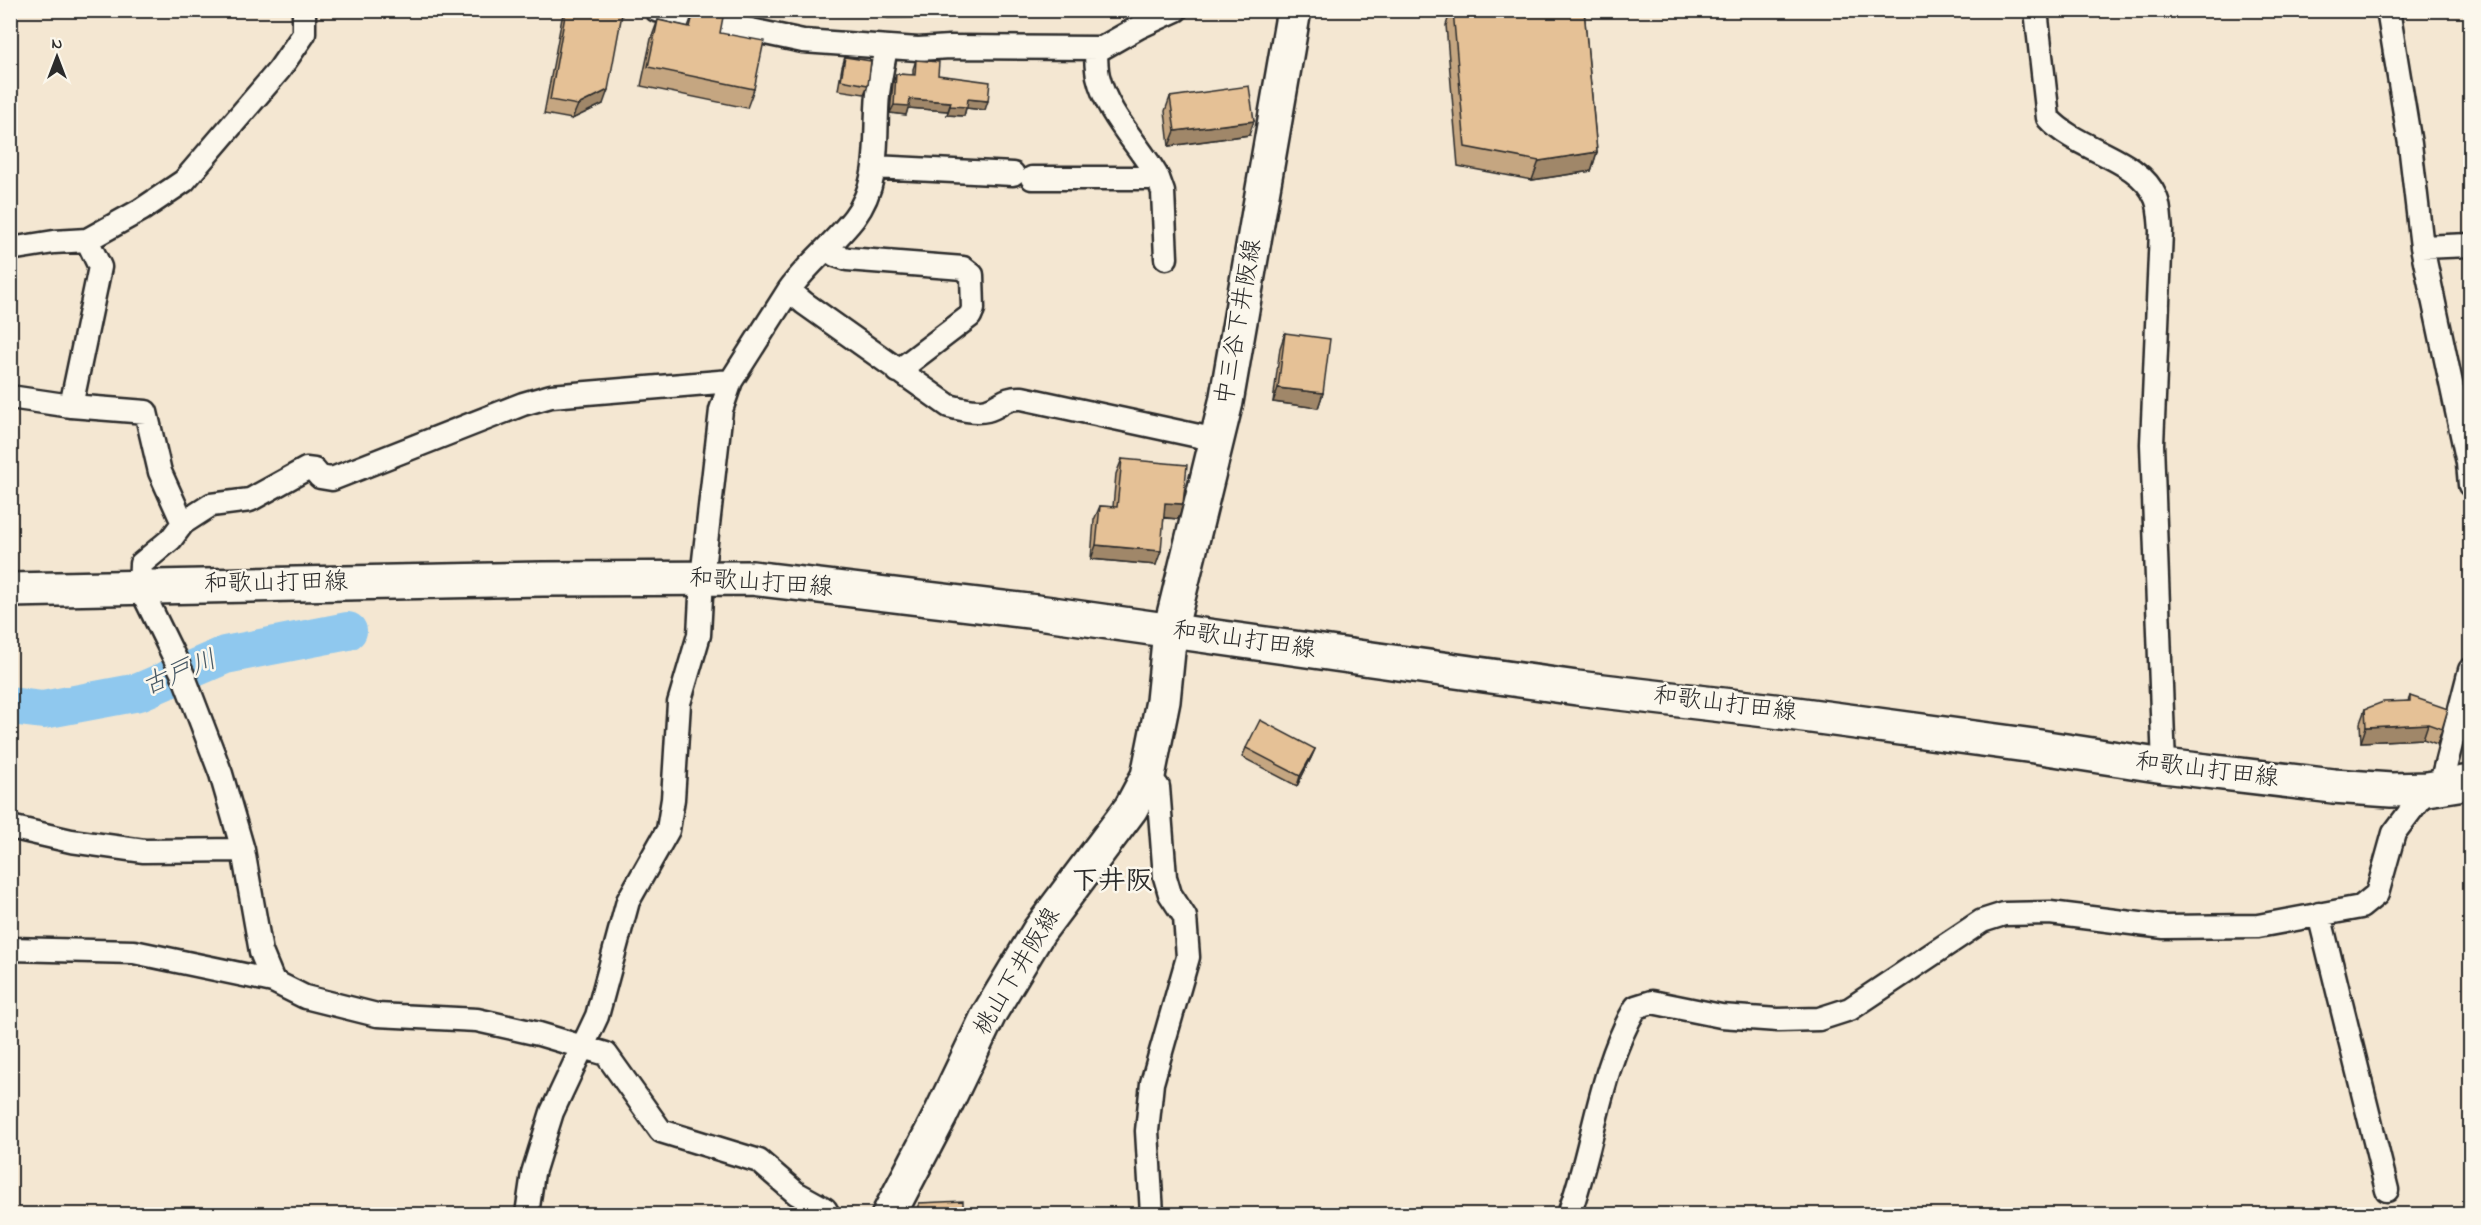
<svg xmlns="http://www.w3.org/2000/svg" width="2481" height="1225" viewBox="0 0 2481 1225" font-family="'Indie Flower','Klee One',sans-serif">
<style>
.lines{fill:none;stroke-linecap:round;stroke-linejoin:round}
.river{stroke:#8fc8ee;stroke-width:38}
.street-casing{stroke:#2b2b2b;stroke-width:27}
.secondary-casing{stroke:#2b2b2b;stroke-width:38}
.primary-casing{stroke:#2b2b2b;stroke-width:38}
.street{stroke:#fbf7ec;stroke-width:22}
.secondary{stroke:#fbf7ec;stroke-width:33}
.primary{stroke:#fbf7ec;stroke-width:33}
.wall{fill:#c5a681;stroke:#2b2b2b;stroke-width:1.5}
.shaded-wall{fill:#a08769;stroke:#2b2b2b;stroke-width:1.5}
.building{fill:#e5c196;stroke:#2b2b2b;stroke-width:1.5}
.labels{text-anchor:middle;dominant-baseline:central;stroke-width:5;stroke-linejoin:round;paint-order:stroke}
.street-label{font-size:24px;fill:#2b2b2b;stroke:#fbf7ec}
.water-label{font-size:26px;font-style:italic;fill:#495a66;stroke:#fbf7ec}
.quarter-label{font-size:27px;font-weight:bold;fill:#2b2b2b;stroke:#fbf7ec}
</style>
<rect width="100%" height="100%" fill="#f4e7d2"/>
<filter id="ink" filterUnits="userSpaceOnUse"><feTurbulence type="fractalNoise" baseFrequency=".0167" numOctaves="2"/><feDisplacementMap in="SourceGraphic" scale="12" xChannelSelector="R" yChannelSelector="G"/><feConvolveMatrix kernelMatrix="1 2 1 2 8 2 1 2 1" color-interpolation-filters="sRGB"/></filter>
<g filter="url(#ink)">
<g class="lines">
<path class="river" d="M10,706L43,710L139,692L225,655L348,631"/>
<g class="street-casing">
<path id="street" d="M656,10L803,41L918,49L950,47L1102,48L1139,27L1176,10
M2036,10L2048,118C2077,151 2139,157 2156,198C2160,207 2160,221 2161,231L2152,444L2164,766
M2388,10L2410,144L2422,247L2468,463L2470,485
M874,167L1013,174
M1032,178H1158C1139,144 1107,115 1098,76C1096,67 1096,57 1096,48
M1158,178L1163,192L1166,258
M87,240L100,267L71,406L146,412L160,472L183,523
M2422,247L2470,245
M827,248L835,255L847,259L963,268L972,275L973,309L970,316L898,371
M10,249L54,242L87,240L141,210L184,181L279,70L304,34V10
M789,290L804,303L949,406C961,409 975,413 987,410C1002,406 1003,397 1022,398L1217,440
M10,397L71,406
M1148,776L1158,787L1165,877L1170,894L1185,917L1188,957L1152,1083L1147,1131L1152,1214
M2440,787L2470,670
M10,827L71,841L144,851L243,850
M2319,914L2387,1190
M10,949L134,952L273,981L305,997L377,1015L477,1020L539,1034L606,1054L661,1131L759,1161L796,1193L825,1209L828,1214
M273,981L261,952L243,850L221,774L184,677L140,587L141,564L171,539L183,523L211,505L250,500L306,469L314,470L320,477L332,479L523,404L551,396L731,381
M527,1214L533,1173L552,1112L597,1016L628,901L668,830L673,799L679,703L699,635L702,578L721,410L731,381L789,290C808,263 834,244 854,218C882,182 874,136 878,94C880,78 883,63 886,48
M1569,1214C1594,1147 1599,1069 1636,1007L1652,1002L1721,1016L1778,1020L1819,1019L1850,1009L1982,921L2004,914L2050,913L2164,927L2258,926L2361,907L2377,894L2394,833L2427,789"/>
</g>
<g class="secondary-casing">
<path id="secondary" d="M889,1214L939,1118L989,1014L1039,931L1131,808L1148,776L1163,701L1170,631L1226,402L1294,10"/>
</g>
<g class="primary-casing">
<path id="primary" d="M10,590L543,579L752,578L1045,613L1577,688L1774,711L2034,746L2164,766L2333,786L2391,790L2427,789L2470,782"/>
</g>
<use href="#street" class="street"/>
<use href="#secondary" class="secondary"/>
<use href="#primary" class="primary"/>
</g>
<path class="wall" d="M565,10H604L603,104L572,119L544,114L562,18Z
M847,10H1017L1016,15L888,18Z
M1451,10H1584L1597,152L1591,171L1532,180L1458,166L1446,25Z
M694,11L720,33L754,89L747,108L641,86L651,39L658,20L688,27Z
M845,57L868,85L864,94L838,90L842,67Z
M916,60L938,75L985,110L966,108L964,116L947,115L948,111L908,108L906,115L890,113L893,83L896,74L913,75V69Z
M1170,97L1249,135L1169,146L1165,111Z
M1285,333L1323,393L1318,408L1273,402L1280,348Z
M1122,459L1183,504L1178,519L1164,518L1156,565L1091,559L1094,520L1100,506L1113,507L1116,474Z
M2410,696L2442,729L2437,744L2423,739L2361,742L2360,723L2365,709L2408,701Z
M1246,748L1315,749L1311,758L1297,786L1242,757Z
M919,1203L963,1215H915Z"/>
<path class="shaded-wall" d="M891,10H1017L1016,15L888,18Z
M608,90L603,104L572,119L578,105Z
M910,99L951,102L948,111L908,108L906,115L890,113L894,105Z
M968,99L988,101L985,110L966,108L964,116L947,115L950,106Z
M1254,121L1249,135L1169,146L1175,131Z
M1597,152L1591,171L1532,180L1539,161Z
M1278,388L1323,393L1318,408L1273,402Z
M1165,503L1183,504L1178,519L1160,517Z
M1096,545L1161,551L1156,565L1091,559Z
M2428,724L2423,739L2361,742L2366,727Z
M1315,749L1311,758L1297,786L1300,776Z"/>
<path class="building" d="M566,10H604L622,14L608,90L578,105L550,100Z
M1453,10H1584L1597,152L1539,161L1465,147Z
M694,11L723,17L720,33L764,41L754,89L648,67L658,20L690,27Z
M845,57L871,61L868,85L841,80Z
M916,60L939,62L938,75L990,82L988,101L968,99L967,107L950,106L951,102L910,99L909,106L894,105L896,74L915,75Z
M1249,86L1254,121L1175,131L1170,97Z
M1285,333L1330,339L1323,393L1278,388Z
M1122,459L1187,465L1183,504L1165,503L1161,551L1096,545L1100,506L1117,507Z
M2410,696L2448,709L2442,729L2428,724L2366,727L2365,709L2383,702L2410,701Z
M1260,720L1315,749L1300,776L1246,748Z
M963,1201V1215H919V1203Z"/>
</g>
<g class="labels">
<g class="street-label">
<text transform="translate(1240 322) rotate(-80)">中三谷下井阪線</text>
<text transform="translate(276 584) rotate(-1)">和歌山打田線</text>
<text transform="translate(761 584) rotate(4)">和歌山打田線</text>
<text transform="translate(1244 641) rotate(8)">和歌山打田線</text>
<text transform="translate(1725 705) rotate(7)">和歌山打田線</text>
<text transform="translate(2207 771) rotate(7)">和歌山打田線</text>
<text transform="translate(1018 972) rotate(-59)">桃山下井阪線</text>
</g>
<g class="water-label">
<text transform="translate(180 674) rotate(-22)">古戸川</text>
</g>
<g class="quarter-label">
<text x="1112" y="882">下井阪</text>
</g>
</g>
<rect width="2481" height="1225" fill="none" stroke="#fbf7ec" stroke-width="36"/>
<rect x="18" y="18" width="2445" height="1189" fill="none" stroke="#2b2b2b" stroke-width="2" filter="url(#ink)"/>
<g transform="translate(57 57)" stroke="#fbf7ec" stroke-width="4.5" paint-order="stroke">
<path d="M0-4.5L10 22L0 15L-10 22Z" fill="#2b2b2b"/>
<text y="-9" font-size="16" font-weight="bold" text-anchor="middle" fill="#2b2b2b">N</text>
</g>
</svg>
